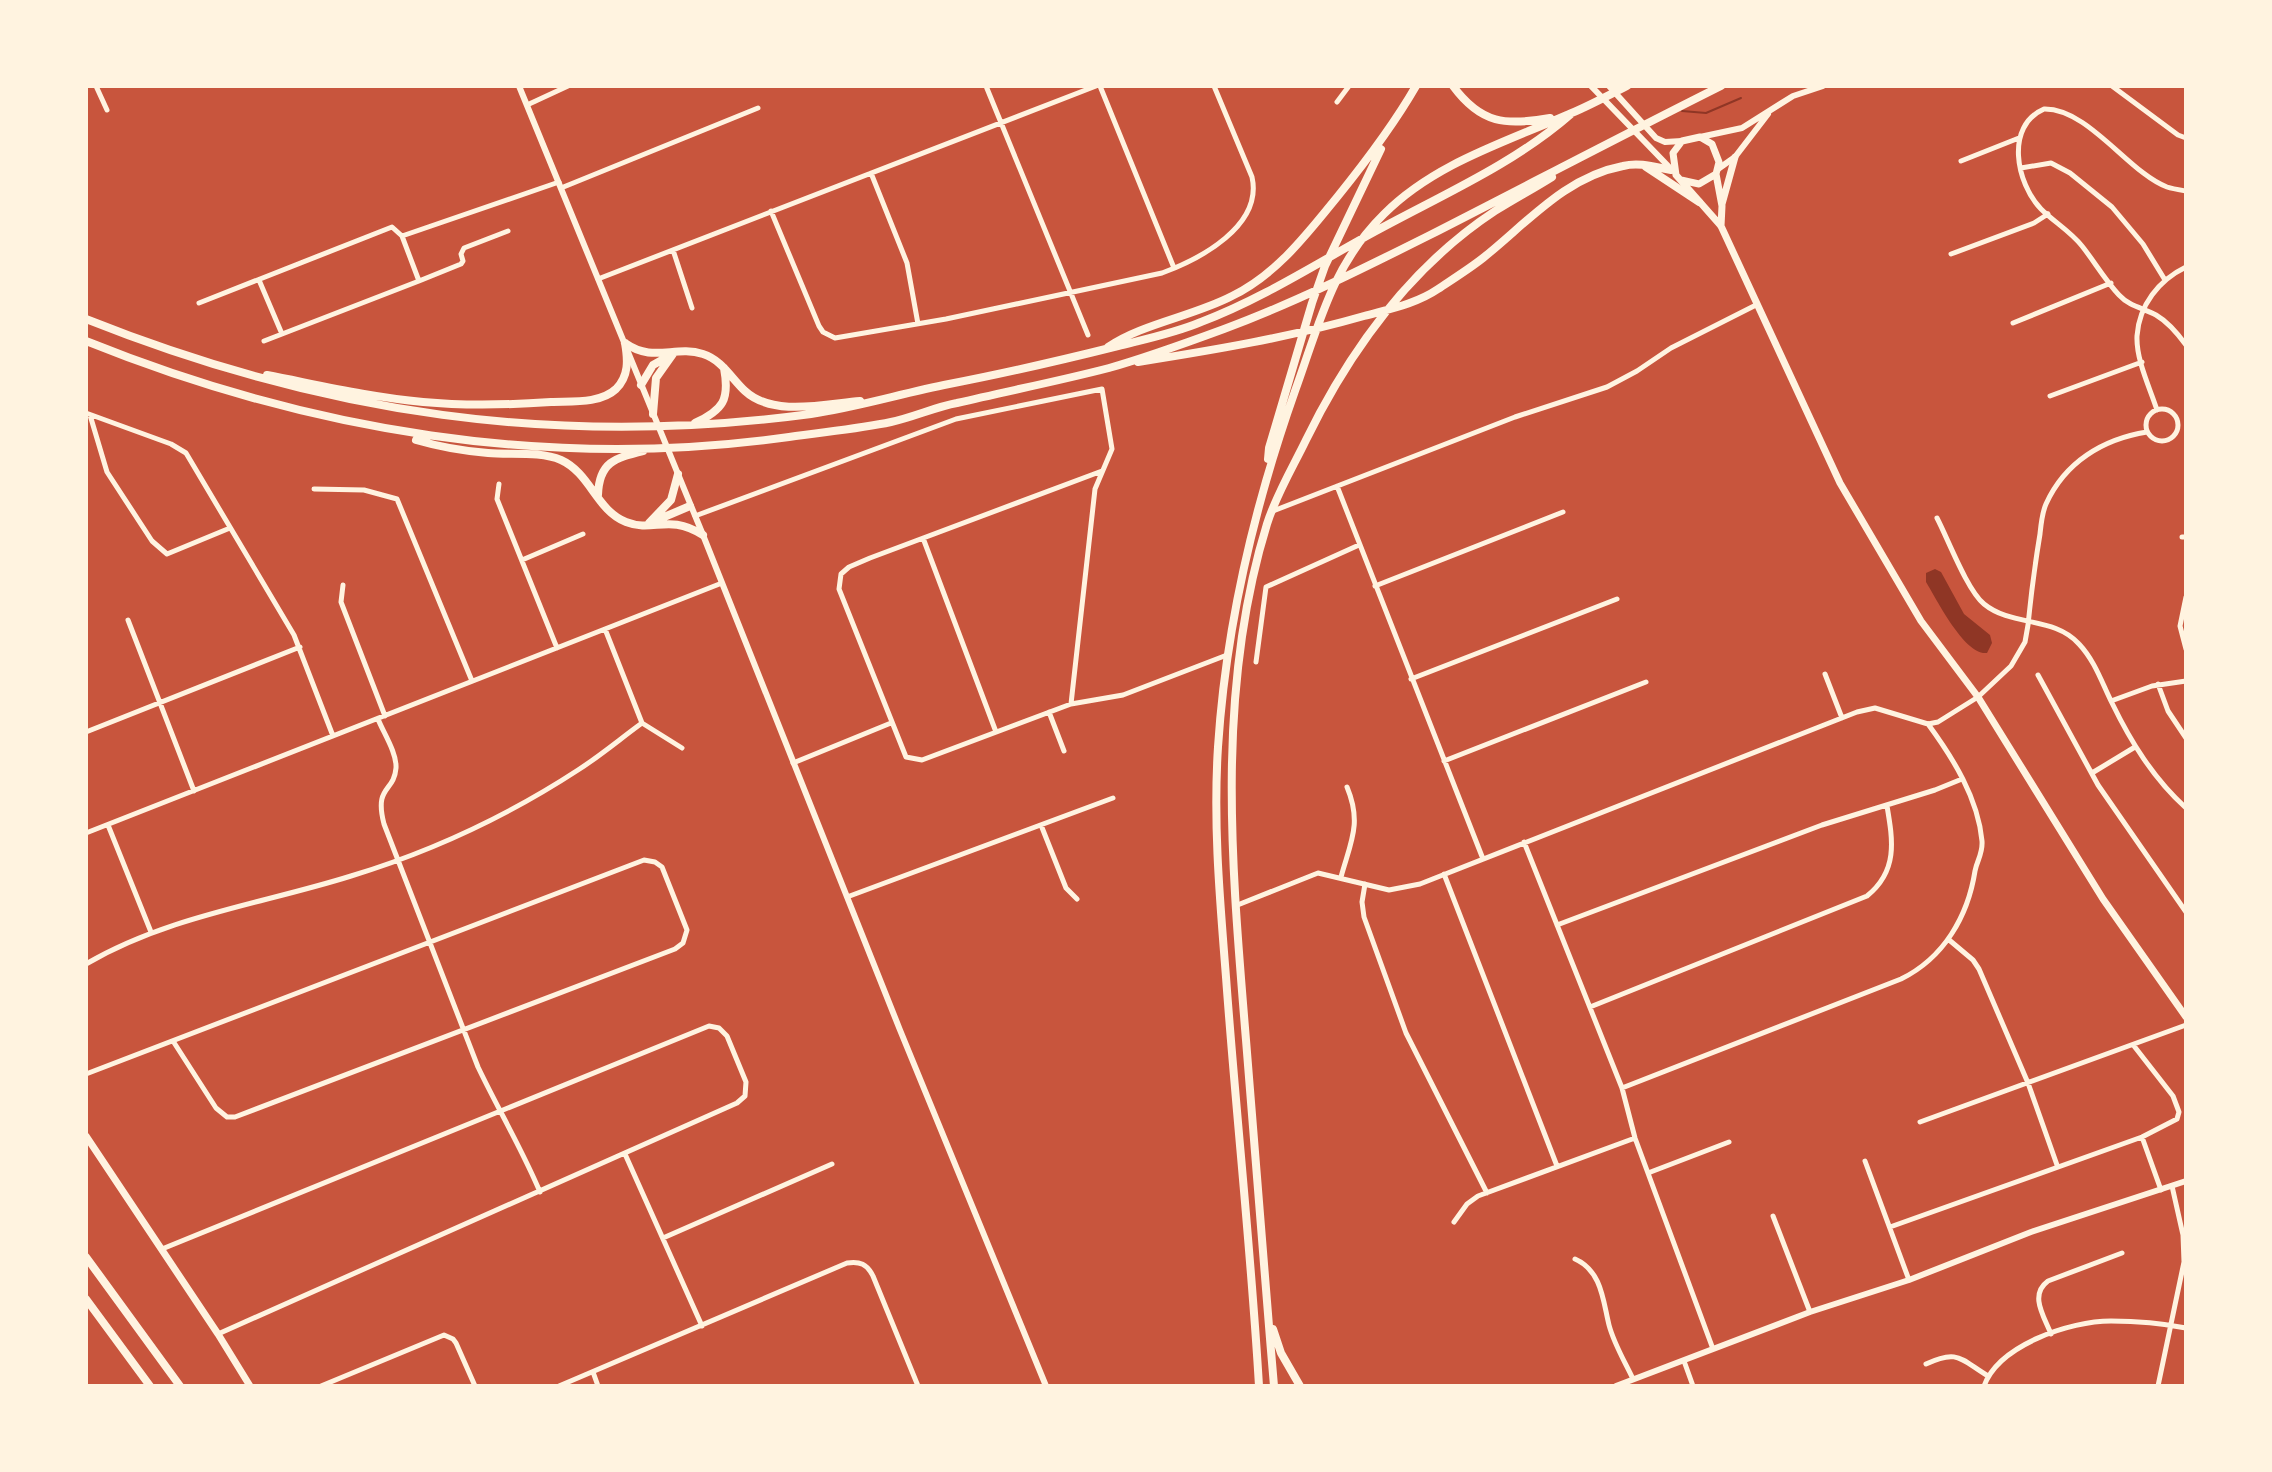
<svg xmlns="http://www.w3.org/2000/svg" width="2272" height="1472" viewBox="0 0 2272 1472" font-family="Spectral,serif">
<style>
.water{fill:#8f3625}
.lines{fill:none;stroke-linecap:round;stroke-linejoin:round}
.stream{stroke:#8f3625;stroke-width:2}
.minor{stroke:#fff3e0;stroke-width:5}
.tertiary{stroke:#fff3e0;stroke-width:6}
.secondary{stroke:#fff3e0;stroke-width:6}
.primary{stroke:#fff3e0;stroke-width:7}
.trunk{stroke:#fff3e0;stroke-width:8}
.motorway{stroke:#fff3e0;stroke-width:8}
</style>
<rect width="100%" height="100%" fill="#c8553d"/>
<path class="water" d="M1935,569L1941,572L1964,614L1990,635L1992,643L1987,653C1965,656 1937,600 1926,582V573Z"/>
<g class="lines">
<path class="stream" d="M1682,111L1706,113L1741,98"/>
<path class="minor" d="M96,86L107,110
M986,86L1088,335
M1100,86L1174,268
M2112,86L2178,135L2186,138
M1337,102L1349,86
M527,105L568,86
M1961,161L2019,138
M2021,168L2051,163L2070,173L2112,207L2143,244L2165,280
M871,173L907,263L918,324
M561,188L758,108
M2186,191C2180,190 2173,189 2167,187C2129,173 2088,108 2044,109C2005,126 2016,183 2041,209C2054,222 2070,231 2082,246C2094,261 2105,280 2119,295C2129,306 2143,308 2156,315C2168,322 2178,334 2186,345
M771,211L819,326L823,332L835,338L946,319L1162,273C1200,259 1263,226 1252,177L1214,86
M402,236L559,182
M673,250L692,308
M1951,254L2034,223L2048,214
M598,279L1096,86
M259,280L282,334
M419,281L461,264L463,261L461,254L464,248L508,231
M199,303L392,227L402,236L419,281L264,341
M2013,323L2111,283
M2050,396L2142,362
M2146 425a16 16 0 1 1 32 0a16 16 0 1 1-32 0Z
M2157,410C2150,388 2136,360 2137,336C2139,305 2159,280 2186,267
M86,413L171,444L186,453L294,635L333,736
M90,415L107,472L152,541L167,554L230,528
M1102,471L870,558L849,567L841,574L839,589L906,757L922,760L1071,704L1123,695L1227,655
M499,484L497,499L557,648
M1337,486L1483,859
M314,489L364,490L397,499L472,681
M1273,511L1515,417L1607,387L1637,371L1671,348L1756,305
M695,516L956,419L1102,389L1112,449L1095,489L1071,704
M1937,518C1948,539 1967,590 1984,604C2012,627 2054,616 2079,644C2095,661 2102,683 2112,703C2131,742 2153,778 2186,808
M2182,537H2186
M923,538L996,732
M522,560L583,534
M343,585L341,602L385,716
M1375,586L1563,512
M2186,597L2180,626L2186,649
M128,620L194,791
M605,629L642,723
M1256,662L1266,587L1359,545
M1825,674L1842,718
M2038,675L2098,785L2186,912
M1411,679L1617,599
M2158,684L2168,711L2186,738
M2111,701L2152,686L2186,681
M1049,712L1064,751
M378,719C383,732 397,753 396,768C394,793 374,785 384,824L478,1067C498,1109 522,1149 540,1192
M642,723L682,748
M86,732L300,647
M1444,761L1646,682
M793,763L891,723
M2092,773L2135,747
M108,825L151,932
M1041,825L1066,888L1077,899
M86,833L722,583
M1524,842L1622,1088L1635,1138L1713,1349
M1444,874L1557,1166
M1341,877C1351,841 1362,823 1347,787
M1365,884L1362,902L1364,917L1406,1033L1487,1193
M847,897L1113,798
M1235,906L1318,873L1389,890L1420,884L1857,712L1875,708L1928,724L1938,722L1978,697L2011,666L2025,642L2028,625C2031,595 2035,564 2040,534C2041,524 2042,513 2046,504C2065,462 2103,439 2147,432
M1557,925L1822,825L1935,790L1962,779
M1948,939L1973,960L1979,969L2028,1083L2057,1165
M86,964C168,916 262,904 351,876C430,852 509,815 578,770C600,756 620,739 642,723
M1590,1007L1867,896C1898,871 1893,841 1887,806
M86,1074L644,860L655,862L662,867L687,930L683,943L675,949L235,1117H227L216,1108L173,1041
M1622,1088L1901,979C1944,958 1968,916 1975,871C1977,860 1983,854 1982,841C1978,798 1953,758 1928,724
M1920,1122L2186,1025
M2142,1137L2161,1190
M625,1154L702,1326
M1865,1161L1909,1280
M1648,1173L1729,1142
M1773,1216L1810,1312
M1454,1222L1467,1204L1478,1196L1635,1138
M1890,1227L2142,1137L2177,1119L2179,1112L2173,1096L2134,1046
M663,1238L832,1164
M162,1249L709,1026L719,1028L727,1036L746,1082L745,1096L737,1103L218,1334
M1575,1259C1602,1271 1603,1301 1609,1325C1614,1344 1625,1362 1633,1379
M2051,1334C2044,1316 2029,1295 2048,1281L2122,1253
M1684,1361L1693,1386
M1926,1364C1958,1349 1960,1359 1988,1376
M593,1372L598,1386
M321,1386L444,1335L453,1339L456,1343L475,1386
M559,1386L847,1263C860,1261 867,1264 873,1276L918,1386
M1984,1386C1999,1345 2070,1321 2111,1321C2137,1321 2161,1323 2186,1328
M2158,1386L2184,1262L2183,1235L2172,1186"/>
<path class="tertiary" d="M519,86L703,535L900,1030L1046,1386
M1700,137L1742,128L1793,96L1823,86
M1718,169L1735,157L1768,114"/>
<path class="secondary" d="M1591,86L1672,170
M1609,86L1656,138L1665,142L1682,141
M1616,1386L1810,1312L1909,1280L2031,1232L2186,1181"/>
<path class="primary" d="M1716,174L1722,206L1721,226
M1681,180L1699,184L1716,174L1719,162L1712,144L1700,137L1682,141L1673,153L1676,175L1721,226L1840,483L1921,621L1978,697L2103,899L2186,1017
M1722,204L1735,157
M86,1136L218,1334L250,1386"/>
<path class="trunk" d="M1453,86C1481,124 1506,126 1550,118
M1646,167L1699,202
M86,319C324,414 557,448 811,414C858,407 903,393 949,384C1006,373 1062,360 1118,346C1146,339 1175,333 1201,322C1262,299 1319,262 1376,231C1442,195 1514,164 1571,114
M86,341C309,431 549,471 789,437C822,432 858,429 891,422C914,417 935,407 957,403C1008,391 1059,381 1109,368C1148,357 1186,343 1224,329C1294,303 1362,269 1428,236C1526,186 1623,135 1721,86
M625,343C653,363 675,345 703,354C722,360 731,378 745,391C773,417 825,404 860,401
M1108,347C1141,324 1194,316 1232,296C1277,274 1307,234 1338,196C1367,160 1393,126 1416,86
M1138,362C1214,350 1291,337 1364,316C1389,309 1416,304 1438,289C1453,279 1469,269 1483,258C1527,223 1565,177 1623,166C1639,162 1655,167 1671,170
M267,375C319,385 370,397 423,402C466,406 508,405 551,402C571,401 600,404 616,389C629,376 628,360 625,343
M641,385L653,365L669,356
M653,414L656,378L673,354
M695,423C723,410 730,400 724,368
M416,440C440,447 463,451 488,453C511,455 540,451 561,460C590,473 597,511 626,522C654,533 668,513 703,535
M1268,459L1269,448L1312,303L1325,266L1381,149
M598,495C599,462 615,458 643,451
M657,520L690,506
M649,523L671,500L678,474
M1273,1329L1281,1353L1300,1386
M1259,1386C1251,1250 1236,1114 1226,977C1220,901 1213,824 1218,747C1226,624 1254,507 1295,391C1319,325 1332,265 1384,214C1434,164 1503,143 1567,115C1587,107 1607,96 1627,86
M1274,1386C1264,1271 1256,1156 1246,1040C1232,869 1215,692 1267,524C1276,495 1293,467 1306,440C1350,350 1410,267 1495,211C1514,199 1533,189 1552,177"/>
<path class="motorway" d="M86,1257L180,1386
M86,1299L150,1386"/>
</g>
<rect width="2272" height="1472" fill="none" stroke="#fff3e0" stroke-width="176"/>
</svg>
